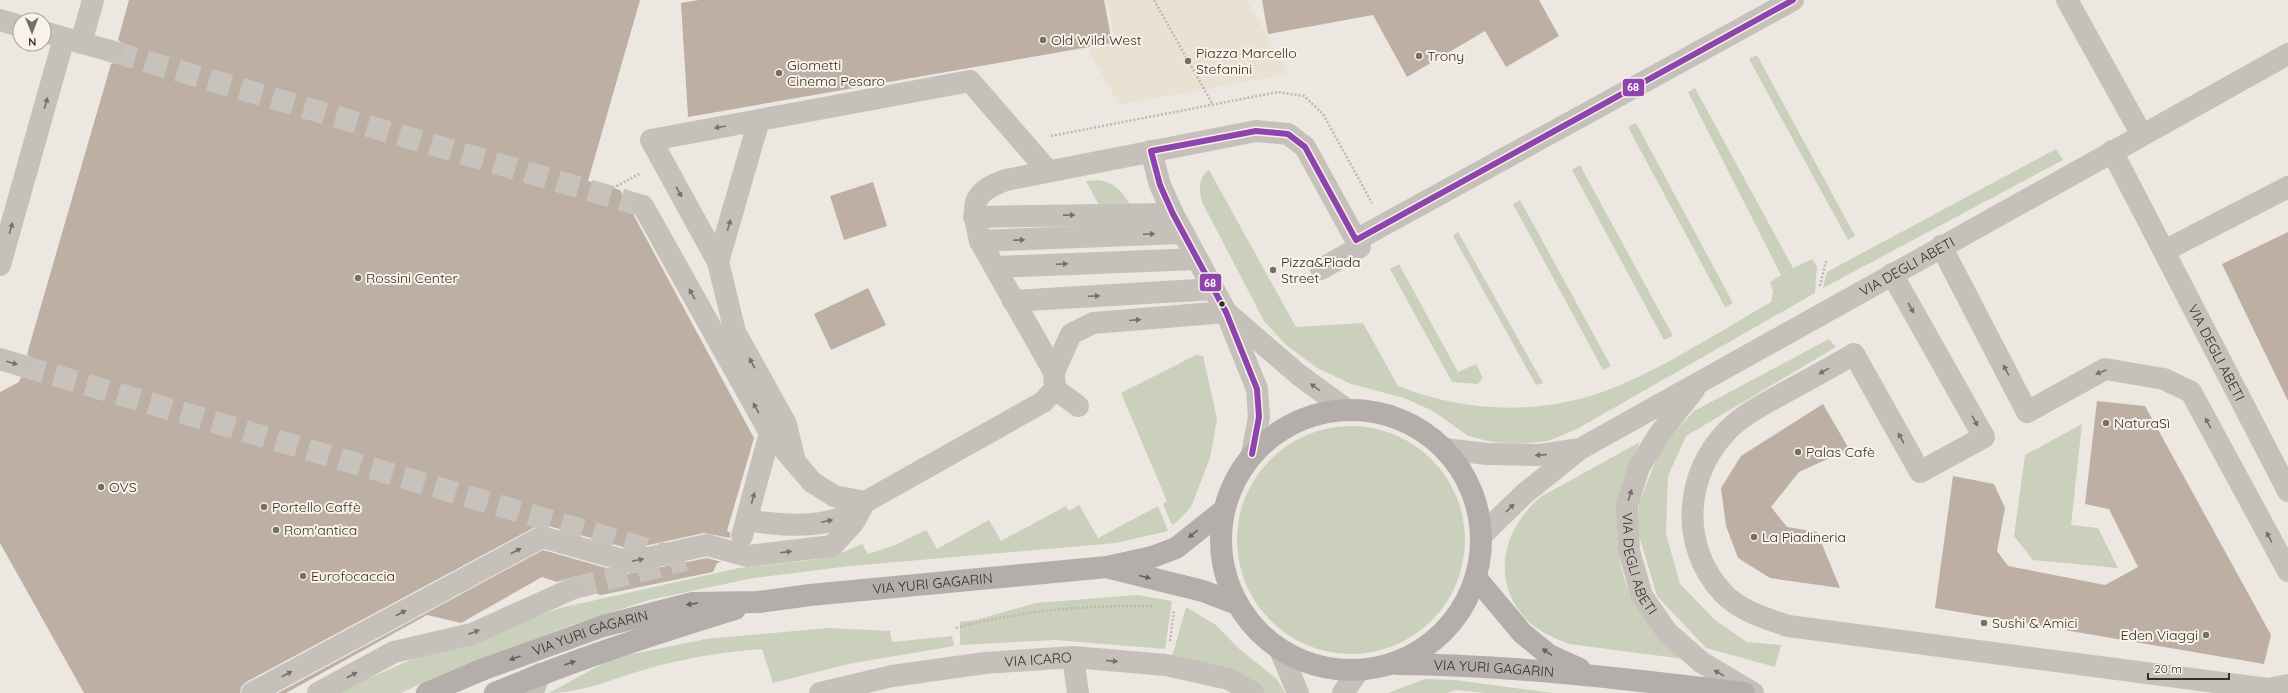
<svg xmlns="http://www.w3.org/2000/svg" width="2288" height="693" viewBox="0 0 2288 693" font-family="Quicksand,sans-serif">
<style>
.green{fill:#cad0bc}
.plaza{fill:#e9e1d2}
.building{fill:#beafa4}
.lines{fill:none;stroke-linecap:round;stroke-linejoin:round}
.minor-tunnel{stroke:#c7c3bc;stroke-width:22;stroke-dasharray:22 11;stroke-linecap:butt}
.path{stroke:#bdb8b3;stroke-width:2.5;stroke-dasharray:2 2;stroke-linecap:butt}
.minor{stroke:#c5c0ba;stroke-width:22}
.major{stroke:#b3aea9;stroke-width:22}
.bus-1-casing{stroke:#f8f2e9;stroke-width:9}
.bus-1{stroke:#8e44ad;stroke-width:6}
.oneway{fill:#76706a}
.oneway2{fill:#67615c}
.poi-dot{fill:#756f69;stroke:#f8f2e9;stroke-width:1.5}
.bus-dot{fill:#352e29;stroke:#f8f2e9;stroke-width:1.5}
.labels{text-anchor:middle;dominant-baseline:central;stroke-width:4;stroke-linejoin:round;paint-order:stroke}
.poi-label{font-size:14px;fill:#352e29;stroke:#f8f2e9;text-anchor:start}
.street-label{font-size:14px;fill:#352e29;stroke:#f8f2e9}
.line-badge{stroke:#f8f2e9;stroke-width:1.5}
.badge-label{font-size:11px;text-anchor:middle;font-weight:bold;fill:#fff}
</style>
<rect width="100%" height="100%" fill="#ece8e1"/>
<path class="green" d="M1757,55L1855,236L1848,240L1749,59Z
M1695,88L1793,268L1812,259L1817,266L1815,293L1577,429L1548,441L1518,444L1492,442L1468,436L1433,411L1404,398L1351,384L1317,368L1285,344L1264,321L1202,202C1199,191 1198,176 1209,170L1296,327L1363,323L1398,386C1468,414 1550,416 1620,385C1672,363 1722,330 1771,302L1773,292L1770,282L1781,275L1688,92Z
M1636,123L1733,303L1725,307L1628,127Z
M2056,149L2063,160L1823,288L1827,272Z
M1580,165L1673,336L1664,340L1572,170Z
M1098,180C1114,182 1124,192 1131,207L1101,209L1086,181Z
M1520,200L1611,366L1603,370L1513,204Z
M1458,232L1543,383L1536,385L1453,236Z
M1399,264L1458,372L1476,364L1483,378L1478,384L1452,382L1390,269Z
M1829,339L1836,347L1686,436L1668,476L1666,534L1680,584L1715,620L1747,642L1781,645L1775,667L1706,648L1657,596L1638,532L1639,503L1661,447L1694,411Z
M1196,355L1203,356L1217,419L1210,458L1191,507L1178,521L1172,525L1163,504L1167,501L1121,393Z
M2082,424L2071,525L2098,528L2118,568L2033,560L2014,536L2025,455Z
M1237 540a114 114 0 1 1 228 0a114 114 0 1 1-228 0Z
M1640,442C1615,491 1607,551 1634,601C1644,618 1671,644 1684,659L1569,644C1554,638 1540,632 1529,622C1489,583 1502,528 1542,496Z
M1079,505L1098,538L1158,506L1168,531L1116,543L850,566L753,578L649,600L569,626L428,680L401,693H339L358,683L433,650L474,638L560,608L739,568L813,560L841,553L862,544L868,554L895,545L926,530L937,549L989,520L1001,541L1066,506L1069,511Z
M1137,595L1172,601L1165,649L1056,640L960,645V622L976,620L1036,603Z
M1186,607L1216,625L1238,648L1277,679L1285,693H1264C1240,669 1204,662 1172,657Z
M828,628L890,631L892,642L952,636L954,646L848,664L773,683L762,649C723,652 684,658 647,669C615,678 582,693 549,693L613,658L706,639Z
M1425,679L1455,680L1553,693H1486L1456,690L1447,693H1388Z"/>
<path class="plaza" d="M1107,0H1247L1288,74L1119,105L1088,49L1115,45Z"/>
<path class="building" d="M129,0H640L588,181L620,190L754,438L727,531L730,532V538L704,533L630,549L545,525L537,526L246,682L241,687L240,693H84L0,543V392L19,382L20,378L31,375L35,370V363L27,354L111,64L122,61L126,55L123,44L118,40Z
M699,0H1104L1112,43L688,117L681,3Z
M1262,0H1539L1559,36L1506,67L1485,31L1407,77L1373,15L1268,34Z
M873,182L887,226L844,240L830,196Z
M2288,232V401L2222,264Z
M868,288L886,325L831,350L814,314Z
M2097,401L2145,406L2271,635L2264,664L1935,608L1953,476L1994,484L2005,508L1997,551L2008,566L2105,585L2138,567L2109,509L2085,504Z
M1823,404L1849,449L1799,472L1771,507L1787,527L1817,532L1840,588L1770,578L1738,558L1726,526L1721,488L1741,456Z
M543,550L627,574L707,558L722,562L717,563L713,572L601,595L586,591L585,583L576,576L557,582L542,577L461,623L427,615L286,693H278Z"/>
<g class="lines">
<path class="minor-tunnel" d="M114,52L643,206
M23,366L671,556
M574,588L685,560"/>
<path class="path" d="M1154,0L1213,105
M1051,136L1278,92L1304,96L1323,114L1372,203
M613,188L641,173
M1820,286L1826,261
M956,628C1020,611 1085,605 1152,606
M1170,641L1174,610"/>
<g class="minor">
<path d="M2067,0L2142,135"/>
<path d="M0,20L20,26"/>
<path d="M44,32L114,52"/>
<path d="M81,43L93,0"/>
<path d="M1151,151L1160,185L1173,214L1226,312L1257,389L1259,417L1252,454"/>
<path id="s1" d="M2112,151L2288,491"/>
<path d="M643,206L770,433L812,482L834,496L865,502"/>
<path d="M974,217L1173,214"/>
<path d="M980,241L1182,233"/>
<path d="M1941,246L2027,412L2105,369L2164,379L2191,392L2288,571"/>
<path d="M2164,251L2288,187"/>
<path d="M718,262L759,120"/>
<path d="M0,265L64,38"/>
<path d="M995,267L1197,259"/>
<path d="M1321,269L1360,247"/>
<path d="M1892,274L1984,437L1920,472L1854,354C1830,368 1806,381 1782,394C1764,404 1743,415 1729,429C1684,473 1679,546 1723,593C1740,611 1765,618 1788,626L2268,689L2288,685"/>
<path d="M1013,301L1214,289"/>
<path d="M0,359L23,366"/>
<path d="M1054,372L980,241C972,206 969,193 1006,180L1256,131L1288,134L1305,147L1356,240L1793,0"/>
<path d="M1055,389L1078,406"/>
<path id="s2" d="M1694,390L1660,433L1639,467L1627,505L1629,551L1642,596L1667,632L1701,662L1753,693"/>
<path d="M1445,449L1487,454L1539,455L1578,449"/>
<path d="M795,462L786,424L735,332L718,262L651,140L970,81L1048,171"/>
<path d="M747,520C776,525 820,529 847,515C853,511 859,506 865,502L1043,402L1055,389L1054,372L1071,334L1093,323L1226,312L1299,375L1347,410"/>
<path id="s3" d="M1482,535L1524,494L1580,449L2288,54"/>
<path d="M742,536L770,433"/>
<path d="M1280,650L1298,693"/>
<path d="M1073,657L1078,693"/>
<path d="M252,693L542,537L630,562L707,545L747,556L832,546L853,523L862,507"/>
<path d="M318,693L394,652L472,634L574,588"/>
<path d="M526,693L534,689L540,674"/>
<path id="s4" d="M820,693L892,676L985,663L1073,657L1166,665L1229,679L1253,693"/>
<path d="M1343,693L1359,670"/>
</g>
<g class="major">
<circle cx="1351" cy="540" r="130"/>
<path d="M1110,568L1203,591L1237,604"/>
<path d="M1477,579L1522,633L1549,655L1580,669"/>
<path id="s5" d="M1397,664C1513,665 1628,679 1744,693"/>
<path id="s6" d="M427,693L484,669L603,626L693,603L759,602L810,595L1107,567L1152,557L1176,548L1224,510"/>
<path d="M495,693C573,660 654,634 735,609"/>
</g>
<g class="bus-1-casing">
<path id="bus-1" d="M1252,454L1259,417L1257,389L1226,312L1173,214L1160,185L1151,151L1256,131L1288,134L1305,147L1356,240L1793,0"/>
</g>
<use href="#bus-1" class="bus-1"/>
</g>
<defs><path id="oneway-solid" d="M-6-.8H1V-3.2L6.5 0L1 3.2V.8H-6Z"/></defs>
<g class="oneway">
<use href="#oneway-solid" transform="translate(46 103) rotate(-74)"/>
<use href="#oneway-solid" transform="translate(720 127) rotate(170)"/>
<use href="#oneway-solid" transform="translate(679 192) rotate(61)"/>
<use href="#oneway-solid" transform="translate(1069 215) rotate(-1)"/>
<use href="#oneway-solid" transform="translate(729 225) rotate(-74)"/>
<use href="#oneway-solid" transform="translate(11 228) rotate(-74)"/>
<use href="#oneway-solid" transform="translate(1149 234) rotate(-2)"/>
<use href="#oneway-solid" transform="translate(1019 240) rotate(-2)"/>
<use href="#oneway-solid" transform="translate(1062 264) rotate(-2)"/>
<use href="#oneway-solid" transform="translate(692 294) rotate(-119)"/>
<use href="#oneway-solid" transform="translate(1094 296) rotate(-3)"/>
<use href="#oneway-solid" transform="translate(1911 308) rotate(61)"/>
<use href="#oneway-solid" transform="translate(1135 320) rotate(-5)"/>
<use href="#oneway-solid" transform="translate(12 363) rotate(16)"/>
<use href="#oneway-solid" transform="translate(752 363) rotate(-119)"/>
<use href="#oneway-solid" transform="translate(2006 370) rotate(-118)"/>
<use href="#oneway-solid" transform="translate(1824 371) rotate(151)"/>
<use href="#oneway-solid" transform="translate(2101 372) rotate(157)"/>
<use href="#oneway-solid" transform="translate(1315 387) rotate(-144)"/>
<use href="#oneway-solid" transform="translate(756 408) rotate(-119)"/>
<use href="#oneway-solid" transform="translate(1975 421) rotate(61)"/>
<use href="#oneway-solid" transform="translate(2208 423) rotate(-118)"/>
<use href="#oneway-solid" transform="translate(1901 438) rotate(-119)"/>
<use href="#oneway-solid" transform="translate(1541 455) rotate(175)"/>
<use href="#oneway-solid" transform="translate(1630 495) rotate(-72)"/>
<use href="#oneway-solid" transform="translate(753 498) rotate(-75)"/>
<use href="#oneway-solid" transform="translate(1510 508) rotate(-45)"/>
<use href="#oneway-solid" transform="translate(827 521) rotate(-12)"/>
<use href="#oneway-solid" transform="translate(2269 537) rotate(-118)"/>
<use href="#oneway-solid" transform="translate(516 551) rotate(-28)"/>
<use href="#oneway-solid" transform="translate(786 552) rotate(-7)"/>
<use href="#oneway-solid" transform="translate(638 560) rotate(-12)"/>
<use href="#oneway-solid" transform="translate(401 613) rotate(-28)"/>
<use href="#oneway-solid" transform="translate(474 632) rotate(-21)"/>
<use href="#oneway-solid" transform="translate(1112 661) rotate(5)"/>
<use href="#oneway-solid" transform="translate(1719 673) rotate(-149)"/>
<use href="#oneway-solid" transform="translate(287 674) rotate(-28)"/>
<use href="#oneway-solid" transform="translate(352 675) rotate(-28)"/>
</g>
<g class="oneway2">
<use href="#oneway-solid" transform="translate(1193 534) rotate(141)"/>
<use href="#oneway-solid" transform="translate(1145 577) rotate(14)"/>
<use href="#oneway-solid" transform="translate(692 604) rotate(171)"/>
<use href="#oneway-solid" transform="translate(1547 652) rotate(-145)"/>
<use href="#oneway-solid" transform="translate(515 658) rotate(160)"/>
<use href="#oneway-solid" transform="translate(570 663) rotate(-19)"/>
</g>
<g class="poi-dot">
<circle cx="1043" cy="40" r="4"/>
<circle cx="1419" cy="56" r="4"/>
<circle cx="1188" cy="61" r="4"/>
<circle cx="779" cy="73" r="4"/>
<circle cx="1273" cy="270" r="4"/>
<circle cx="358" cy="278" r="4"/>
<circle cx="2106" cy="423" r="4"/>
<circle cx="1798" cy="452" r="4"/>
<circle cx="101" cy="487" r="4"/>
<circle cx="264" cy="507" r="4"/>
<circle cx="276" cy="530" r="4"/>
<circle cx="1754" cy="537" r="4"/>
<circle cx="303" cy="576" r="4"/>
<circle cx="1984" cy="623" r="4"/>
<circle cx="2206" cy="635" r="4"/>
</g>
<circle class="bus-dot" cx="1222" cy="304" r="3.5"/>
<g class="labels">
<g class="poi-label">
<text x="1051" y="40">Old Wild West</text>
<text x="1196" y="53">Piazza Marcello<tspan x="1196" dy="16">Stefanini</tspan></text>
<text x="1427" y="56">Trony</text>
<text x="787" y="65">Giometti<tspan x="787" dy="16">Cinema Pesaro</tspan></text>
<text x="1281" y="262">Pizza&amp;Piada<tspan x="1281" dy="16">Street</tspan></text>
<text x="366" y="278">Rossini Center</text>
<text x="2114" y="423">NaturaSì</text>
<text x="1806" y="452">Palas Cafè</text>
<text x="109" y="487">OVS</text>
<text x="272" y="507">Portello Caffè</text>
<text x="284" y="530">Rom'antica</text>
<text x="1762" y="537">La Piadineria</text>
<text x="311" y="576">Eurofocaccia</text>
<text x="1992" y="623">Sushi &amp; Amici</text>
<text x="2198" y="635" text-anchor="end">Eden Viaggi</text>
</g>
<g class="street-label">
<text stroke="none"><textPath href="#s3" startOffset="505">VIA DEGLI ABETI</textPath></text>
<text stroke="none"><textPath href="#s1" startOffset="227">VIA DEGLI ABETI</textPath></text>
<text stroke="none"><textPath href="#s2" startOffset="195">VIA DEGLI ABETI</textPath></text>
<text stroke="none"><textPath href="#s6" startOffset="522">VIA YURI GAGARIN</textPath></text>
<text stroke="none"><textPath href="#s6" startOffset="174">VIA YURI GAGARIN</textPath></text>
<text stroke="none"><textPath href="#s4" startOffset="221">VIA ICARO</textPath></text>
<text stroke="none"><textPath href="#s5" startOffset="97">VIA YURI GAGARIN</textPath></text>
</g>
</g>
<g class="line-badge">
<rect x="1622" y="78" width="23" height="19" rx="4" fill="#8e44ad"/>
<rect x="1199" y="273" width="23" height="19" rx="4" fill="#8e44ad"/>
</g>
<g class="badge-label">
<text x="1633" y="91">68</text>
<text x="1210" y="287">68</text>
</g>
<g transform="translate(32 32) rotate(179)"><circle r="19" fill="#f8f2e9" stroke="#aaa49c"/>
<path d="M0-3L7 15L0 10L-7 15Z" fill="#756f69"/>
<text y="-6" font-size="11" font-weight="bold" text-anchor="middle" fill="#352e29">N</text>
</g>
<path d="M2148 673v6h81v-6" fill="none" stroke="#352e29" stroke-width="2"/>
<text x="2154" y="673" font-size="12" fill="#352e29" stroke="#f8f2e9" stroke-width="3" paint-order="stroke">20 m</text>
</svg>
